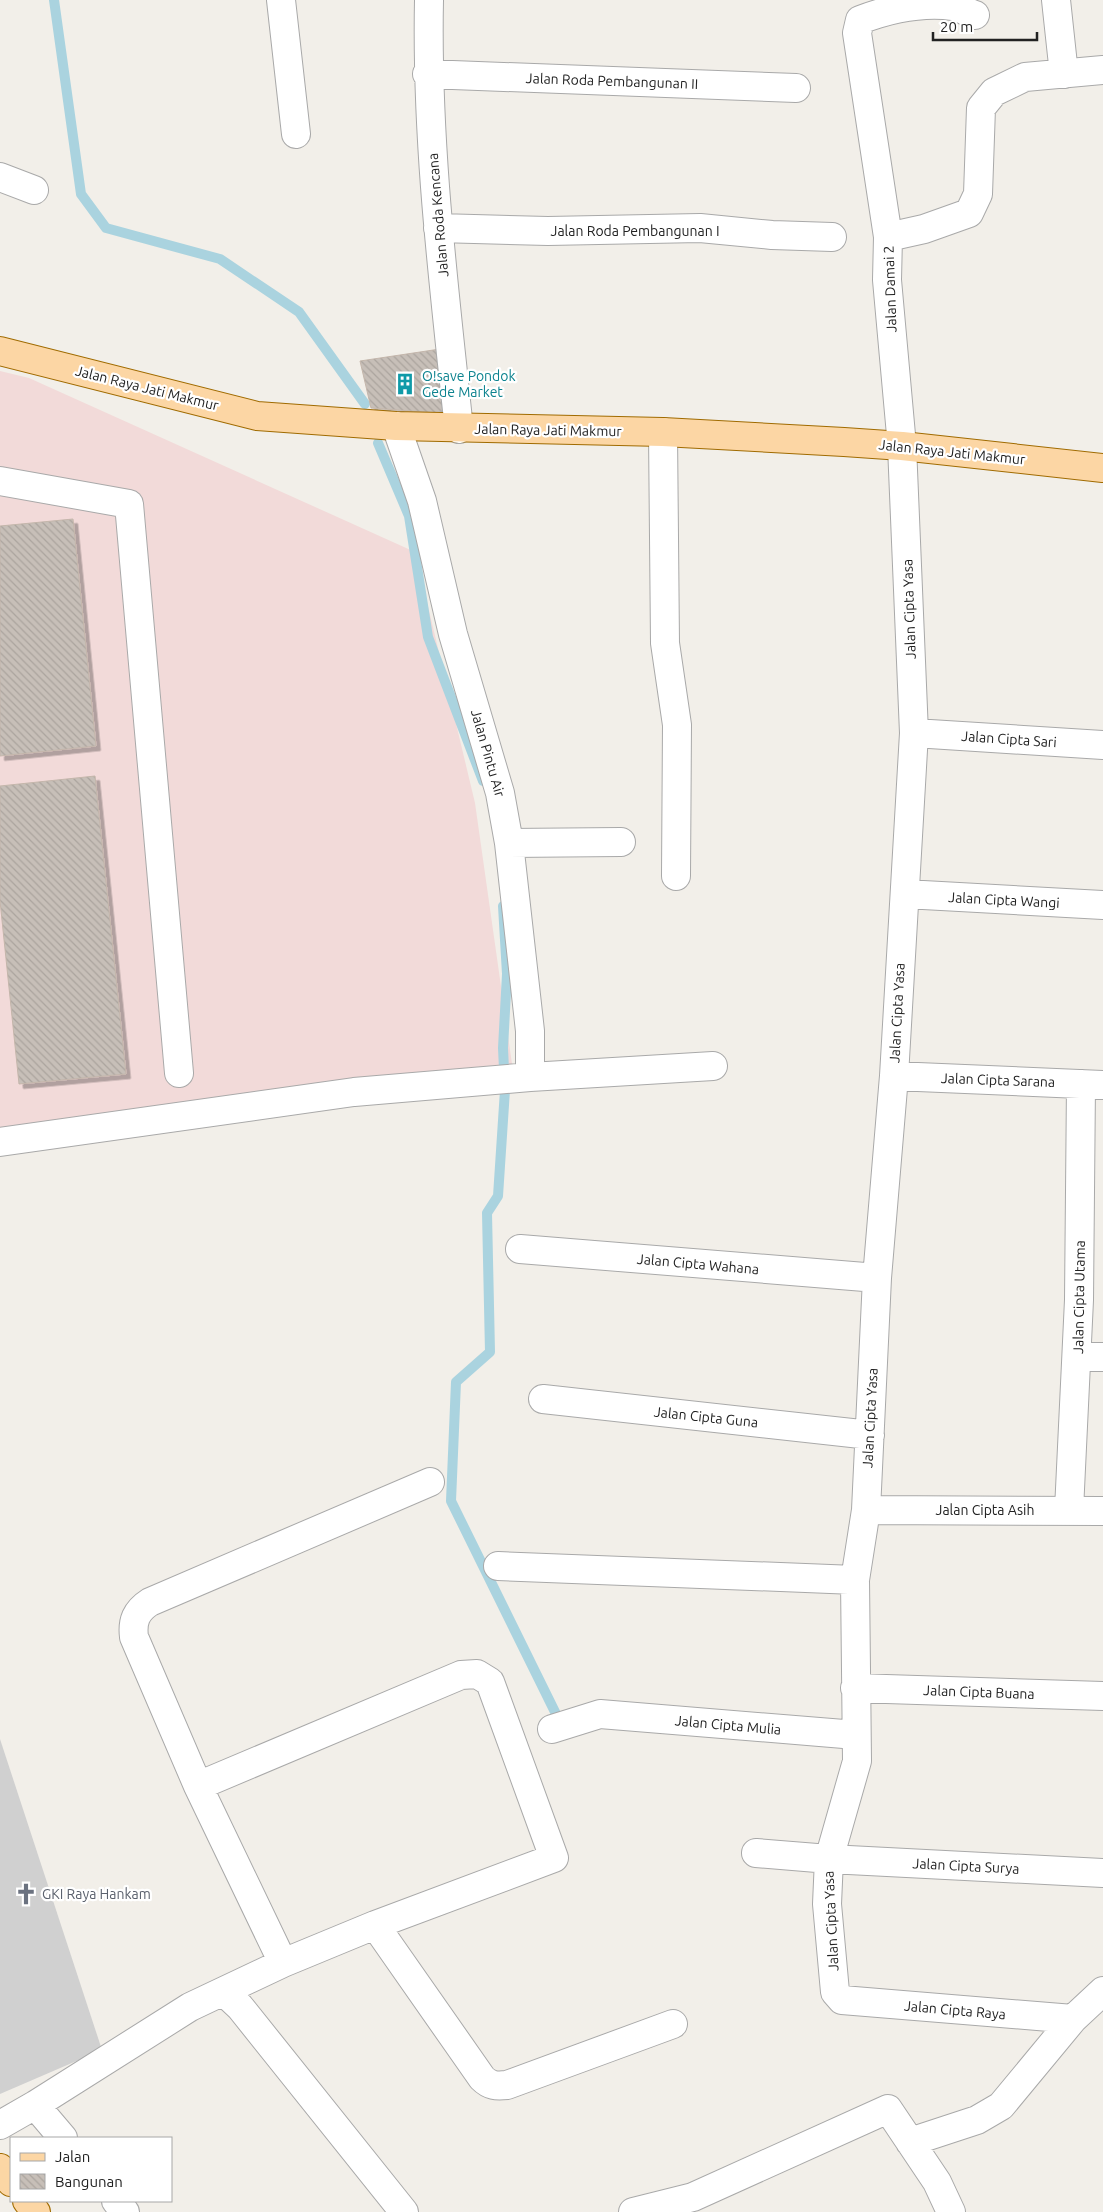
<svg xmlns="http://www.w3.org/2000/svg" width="1103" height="2212" viewBox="0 0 1103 2212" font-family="Ubuntu,sans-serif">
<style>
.commercial{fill:#f2dad9}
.religious{fill:#d0d0d0}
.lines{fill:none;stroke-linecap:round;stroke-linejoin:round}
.stream{stroke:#aad3df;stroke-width:10}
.building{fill:url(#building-back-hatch);stroke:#c4b6ab;filter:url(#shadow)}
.minor-casing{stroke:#a9a9a9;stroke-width:30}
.major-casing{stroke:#a06b00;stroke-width:30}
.minor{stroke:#fff;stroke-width:28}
.major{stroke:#fcd6a4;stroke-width:28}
.labels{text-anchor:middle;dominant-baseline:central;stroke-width:4.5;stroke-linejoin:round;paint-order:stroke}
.street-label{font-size:14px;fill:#222;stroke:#fff}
.culture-label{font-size:14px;fill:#0d838f;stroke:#fff;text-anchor:start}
.worship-label{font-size:14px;fill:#5b616d;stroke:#fff;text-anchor:start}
</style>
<defs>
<pattern id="building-back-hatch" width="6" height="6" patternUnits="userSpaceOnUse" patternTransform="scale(1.25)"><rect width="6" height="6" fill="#c7bfb8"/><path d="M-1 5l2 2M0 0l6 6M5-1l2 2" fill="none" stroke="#aba49e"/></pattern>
<filter id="shadow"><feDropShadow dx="4.5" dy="4.5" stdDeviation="0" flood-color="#0004"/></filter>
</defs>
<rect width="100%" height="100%" fill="#f2efe9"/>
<path class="commercial" d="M0,371L29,378L415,552L475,803L514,1078L0,1128Z"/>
<path class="religious" d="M0,1739L102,2050L0,2094Z"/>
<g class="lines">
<path class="stream" d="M54,0L81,194L106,228L220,259L299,312L365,404
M378,443L409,516L428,637L483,781
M503,906L507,974L503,1048L505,1090L498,1196L487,1213L490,1352L456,1382L451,1501L557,1716"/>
</g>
<path class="building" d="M440,349L450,414L371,408L360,361Z
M73,519L96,746L0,756V526Z
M95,776L126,1074L19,1084L0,901V786Z"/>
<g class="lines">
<g class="minor-casing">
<path id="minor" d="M281,0L296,134
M429,0C426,144 444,286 459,429
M1056,0L1064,74
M427,74L796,88
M0,177L34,190
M438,228L548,231L700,228L772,235L832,237
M888,237L857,33L860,20C889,9 922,2 953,6C960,7 968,13 975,15
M663,432L665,643L677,725L676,876
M0,481L129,504L179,1073
M914,733L1103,745
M509,843L621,842
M905,894L1103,905
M894,1076L1103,1085
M530,1077L713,1066
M0,1142L354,1092L530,1077V1031L509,843L500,793L453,634L422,501L396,426
M520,1249L877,1278
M1077,1357H1103
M543,1399L870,1435
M866,1510L1103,1511
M1069,1510L1079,1300L1081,1084
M498,1566L855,1580
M855,1688L1103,1696
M552,1729L600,1714L856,1735
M756,1853L829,1859L1103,1873
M375,1925L482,2078C490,2086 496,2086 507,2085L673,2024
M283,1963L198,1786L134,1637C132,1621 136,1611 150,1602L430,1482
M224,1992L240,2007L404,2212
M1073,2019L842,2000L835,1992L827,1904L829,1859L857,1761L855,1580L866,1510L877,1278L894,1076L914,733L902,446L887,280L888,237L924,229L969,213L978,194L981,108L994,92L1025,77L1103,70
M35,2105L63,2138
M0,2125L35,2105L190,2007L283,1963L375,1925L554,1858L490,1682L477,1674L461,1675L198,1786
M910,2142L977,2120L1001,2106L1073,2019L1103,1991
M116,2201L125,2212
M633,2212L693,2197L888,2109L937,2182L951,2212"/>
</g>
<g class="major-casing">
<path id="major" d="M0,351L257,416L396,426L663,432L844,442L902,446L1103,468
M0,2168L11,2182
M27,2201L36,2212"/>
</g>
<use href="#minor" class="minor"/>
<use href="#major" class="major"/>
</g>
<defs>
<g id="building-bare" transform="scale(1.725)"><path d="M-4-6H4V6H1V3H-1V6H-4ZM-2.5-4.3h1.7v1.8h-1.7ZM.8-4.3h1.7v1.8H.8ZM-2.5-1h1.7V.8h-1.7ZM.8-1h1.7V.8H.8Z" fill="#0f9aa8" stroke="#fff" stroke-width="2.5" paint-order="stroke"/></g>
<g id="church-bare" transform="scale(1.725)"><path d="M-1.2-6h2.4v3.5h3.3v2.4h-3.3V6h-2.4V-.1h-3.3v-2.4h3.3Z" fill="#6b7280" stroke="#fff" stroke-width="2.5" paint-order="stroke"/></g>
</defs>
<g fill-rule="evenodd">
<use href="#building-bare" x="405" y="384"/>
<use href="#church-bare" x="26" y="1894"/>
</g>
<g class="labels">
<g class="street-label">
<text transform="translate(612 81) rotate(2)">Jalan Roda Pembangunan II</text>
<text transform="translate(438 215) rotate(-95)">Jalan Roda Kencana</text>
<text x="635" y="231">Jalan Roda Pembangunan I</text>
<text transform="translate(890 289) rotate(-92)">Jalan Damai 2</text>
<text transform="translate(147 388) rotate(14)">Jalan Raya Jati Makmur</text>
<text transform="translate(548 430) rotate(1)">Jalan Raya Jati Makmur</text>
<text transform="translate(952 452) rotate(6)">Jalan Raya Jati Makmur</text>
<text transform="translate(909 609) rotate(-92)">Jalan Cipta Yasa</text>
<text transform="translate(1009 739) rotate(4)">Jalan Cipta Sari</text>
<text transform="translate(488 753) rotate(74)">Jalan Pintu Air</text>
<text transform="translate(1004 900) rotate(3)">Jalan Cipta Wangi</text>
<text transform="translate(897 1013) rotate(-87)">Jalan Cipta Yasa</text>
<text transform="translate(998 1080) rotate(2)">Jalan Cipta Sarana</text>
<text transform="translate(698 1264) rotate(5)">Jalan Cipta Wahana</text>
<text transform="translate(1079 1297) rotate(-89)">Jalan Cipta Utama</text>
<text transform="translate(706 1417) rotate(6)">Jalan Cipta Guna</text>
<text transform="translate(870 1418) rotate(-87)">Jalan Cipta Yasa</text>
<text x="985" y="1510">Jalan Cipta Asih</text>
<text transform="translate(979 1692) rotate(2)">Jalan Cipta Buana</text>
<text transform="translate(728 1725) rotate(5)">Jalan Cipta Mulia</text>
<text transform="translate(966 1866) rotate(3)">Jalan Cipta Surya</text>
<text transform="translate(831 1921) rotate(-93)">Jalan Cipta Yasa</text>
<text transform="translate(955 2010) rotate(5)">Jalan Cipta Raya</text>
</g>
<g class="culture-label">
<text x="422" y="376">O!save Pondok<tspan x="422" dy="16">Gede Market</tspan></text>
</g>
<g class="worship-label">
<text x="42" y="1894">GKI Raya Hankam</text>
</g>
</g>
<rect x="10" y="2137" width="162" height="65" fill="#ffffff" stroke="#a7a7a7"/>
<rect x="20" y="2153" width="25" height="8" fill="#fcd6a4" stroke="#a7a7a7"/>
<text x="55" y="2162" font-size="15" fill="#222222">Jalan</text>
<rect x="20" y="2174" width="25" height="15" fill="url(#building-back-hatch)" stroke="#a7a7a7"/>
<text x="55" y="2187" font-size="15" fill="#222222">Bangunan</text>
<path d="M933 32v8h104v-8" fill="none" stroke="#222222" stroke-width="2.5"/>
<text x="940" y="32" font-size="15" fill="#222222" stroke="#ffffff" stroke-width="4" paint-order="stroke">20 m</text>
</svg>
